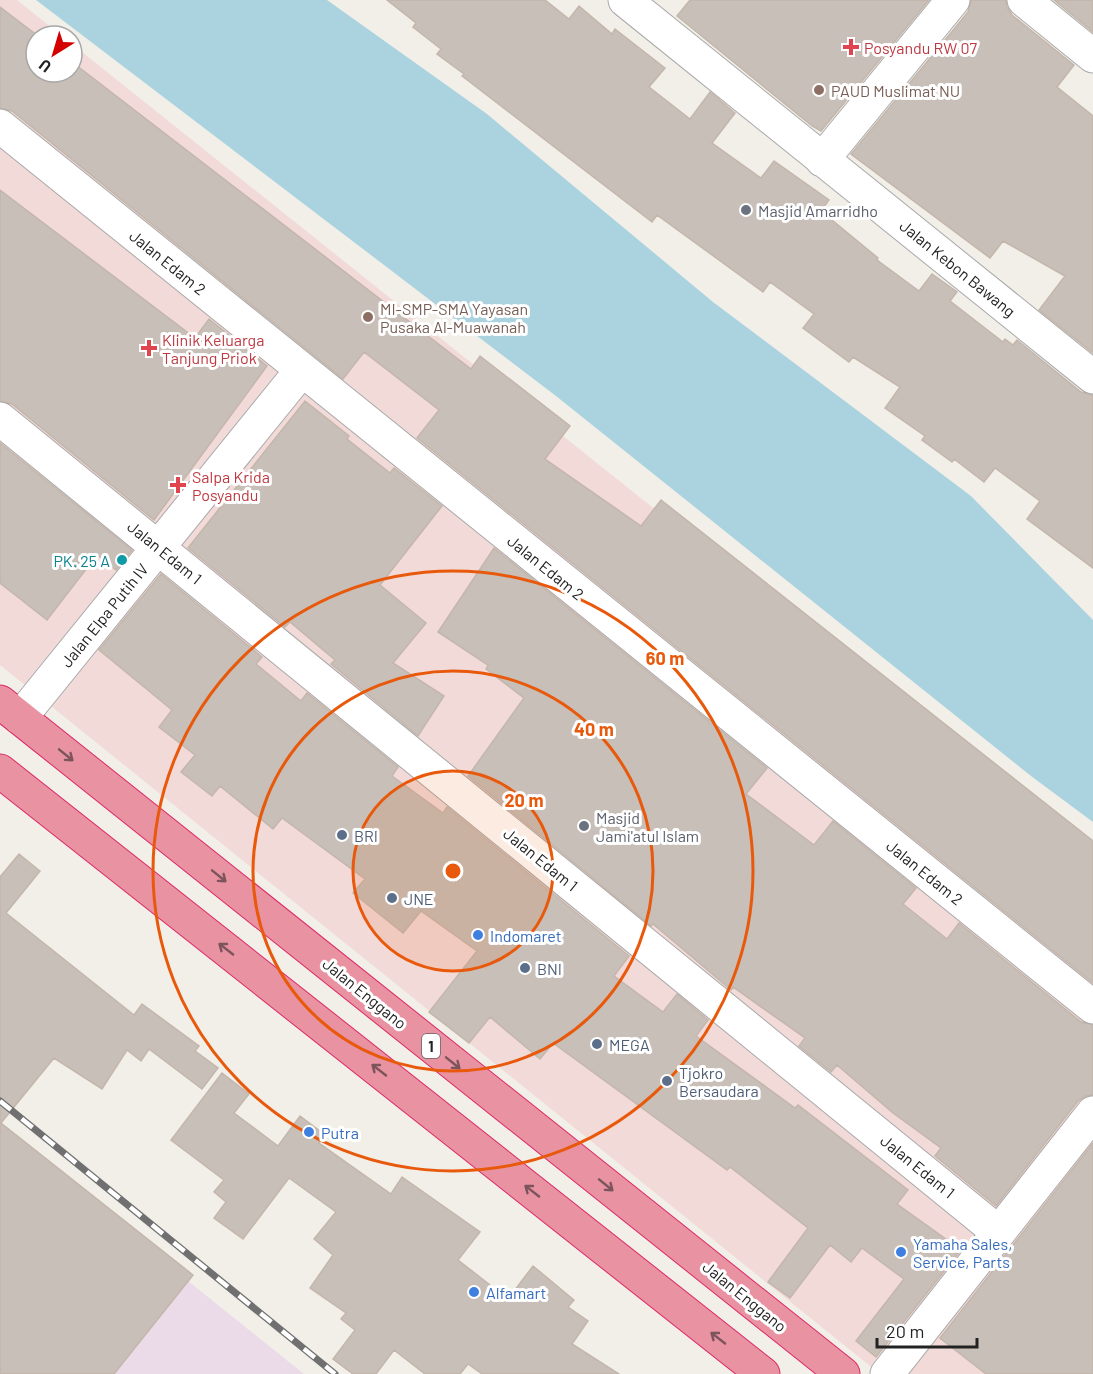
<svg xmlns="http://www.w3.org/2000/svg" width="1093" height="1374" viewBox="0 0 1093 1374" font-family="Barlow,sans-serif">
<style>
.commercial{fill:#f2dad9}
.industrial{fill:#ebdbe8}
.water{fill:#aad3df}
.building{fill:#c7bfb8;stroke:#c4b6ab;stroke-width:1.5}
.lines{fill:none;stroke-linecap:round;stroke-linejoin:round}
.minor-casing{stroke:#a9a9a9;stroke-width:35}
.highway-casing{stroke:#dc2a67;stroke-width:35}
.minor{stroke:#fff;stroke-width:33}
.highway{stroke:#e892a2;stroke-width:33}
.rail-casing{stroke:#707070;stroke-width:7}
.rail{stroke:#fff;stroke-width:4.5;stroke-dasharray:14;stroke-linecap:butt}
.oneway{stroke:#7b545c}
.ring{fill:none;stroke:#e8590c;stroke-width:3}
.health-dot{fill:#e0444e;stroke:#fff;stroke-width:2}
.education-dot{fill:#8d6e63;stroke:#fff;stroke-width:2}
.worship-dot{fill:#6b7280;stroke:#fff;stroke-width:2}
.culture-dot{fill:#0f9aa8;stroke:#fff;stroke-width:2}
.service-dot{fill:#5c6f8a;stroke:#fff;stroke-width:2}
.shop-dot{fill:#3f7fe0;stroke:#fff;stroke-width:2}
.labels{text-anchor:middle;dominant-baseline:central;stroke-width:6;stroke-linejoin:round;paint-order:stroke}
.shield{fill:#fff;stroke:#646464;stroke-width:1.5}
.shield-label{font-size:15px;font-weight:bold;fill:#222}
.health-label{font-size:16px;fill:#be3a42;stroke:#fff;text-anchor:start}
.education-label{font-size:16px;fill:#785e54;stroke:#fff;text-anchor:start}
.worship-label{font-size:16px;fill:#5b616d;stroke:#fff;text-anchor:start}
.street-label{font-size:16px;fill:#222;stroke:#fff}
.culture-label{font-size:16px;fill:#0d838f;stroke:#fff;text-anchor:end}
.service-label{font-size:16px;fill:#4e5e75;stroke:#fff;text-anchor:start}
.shop-label{font-size:16px;fill:#366cbe;stroke:#fff;text-anchor:start}
.centre{fill:#e8590c;stroke:#fff;stroke-width:3}
.ring-label{font-size:18px;text-anchor:middle;font-weight:bold;fill:#e8590c;stroke:#fff;stroke-width:6;stroke-linejoin:round;paint-order:stroke}
</style>
<rect width="100%" height="100%" fill="#f2efe9"/>
<path class="commercial" d="M0,0H17L62,36H36V72H72V44L1093,859V1374H880L0,665Z"/>
<path class="industrial" d="M0,1130L304,1374H0Z"/>
<path class="water" d="M36,0H327L487,114L713,302L971,496L1093,620V822L1031,776L556,396Z"/>
<path class="building" d="M387,0H545L569,19L579,6L612,34L615,29L665,68L649,87L690,119L710,92L735,113L712,143L761,178L774,161L829,200L821,211L878,258L877,260L919,291L932,274L957,292L950,301L1003,342L1005,339L1013,345L1017,340L1081,392L1093,395V568L1027,519L1040,501L995,468L984,482L954,459L952,462L922,440L925,436L885,408L900,387L853,357L849,362L803,328L814,314L770,282L763,292L657,215L652,222L462,76L464,74L437,54L441,49L413,27L416,23Z
M690,0H929L821,131L812,126L677,16Z
M971,0H1006L1007,7L1012,15L1074,65L1057,87L1093,116V353L1039,310L1065,276L1003,241L990,258L851,154L968,12Z
M1054,0H1093V32Z
M0,7L38,36H36V72H72V62L471,369L480,356L570,426L545,459L641,526L661,500L1093,841V983L417,438L439,410L364,352L343,379L12,111L0,108Z
M0,190L195,338L209,319L267,366L154,520L12,404L0,401Z
M305,401L349,436L347,439L390,473L394,468L442,506L380,585L426,623L393,663L444,696L418,736L331,664L335,660L290,622L285,627L188,548Z
M0,443L132,550L116,570L97,555L47,620L0,583Z
M494,548L767,768L746,794L814,845L833,821L916,888L903,904L947,939L959,923L1081,1022L1093,1025V1095L1086,1096L1078,1101L996,1206L935,1156L941,1148L893,1113L837,1065L831,1072L799,1046L805,1038L733,987L731,990L653,924L651,926L468,776L524,698L486,669L488,665L438,632Z
M161,574L262,657L256,664L301,701L307,693L398,767L392,776L443,813L447,807L629,956L614,976L663,1012L677,994L708,1020L696,1036L795,1108L798,1105L908,1190L897,1204L961,1250L876,1357L856,1341L904,1279L862,1248L851,1262L830,1245L790,1298L768,1282L808,1228L730,1167L727,1170L553,1043L540,1059L490,1017L469,1043L429,1012L477,951L421,911L403,933L353,893L365,879L282,818L273,829L220,786L212,796L181,772L195,755L159,727L172,710L99,650Z
M19,854L40,871L6,913L134,1015L142,1004L199,1046L195,1051L218,1068L202,1089L149,1049L141,1061L127,1050L102,1089L54,1058L1,1123L193,1275L114,1374H0V877Z
M222,1073L249,1094L234,1113L278,1146L300,1116L325,1135L319,1143L391,1194L402,1177L480,1232L458,1260L508,1299L533,1266L574,1300L568,1307L588,1321L572,1344L619,1374H482L468,1364L460,1374H425L394,1350L376,1374H353L333,1359L355,1330L341,1319L346,1313L310,1288L333,1255L314,1239L336,1212L289,1178L243,1239L214,1218L226,1202L214,1192L224,1180L171,1140Z
M1093,1143V1374H986L940,1338Z"/>
<g class="lines">
<g class="minor-casing">
<path id="minor" d="M625,0L1093,377
M1024,0L1093,56
M0,126L1093,1007
M822,160L953,0
M0,419L998,1232
M20,718L301,371
M887,1374L1093,1113"/>
</g>
<g class="highway-casing">
<path id="highway" d="M0,702L843,1374
M0,771L763,1374"/>
</g>
<use href="#minor" class="minor"/>
<use href="#highway" class="highway"/>
<g class="rail-casing">
<path id="rail" d="M0,1101L335,1374"/>
</g>
<use href="#rail" class="rail"/>
</g>
<defs><path id="oneway-shaft" d="M-6 0H5M1.5-3L5.5 0L1.5 3" fill="none" stroke-width="1.6" stroke-linecap="round" stroke-linejoin="round" transform="scale(1.5)"/></defs>
<g class="oneway">
<use href="#oneway-shaft" transform="translate(66 755) rotate(39)"/>
<use href="#oneway-shaft" transform="translate(219 876) rotate(39)"/>
<use href="#oneway-shaft" transform="translate(226 949) rotate(-142)"/>
<use href="#oneway-shaft" transform="translate(453 1063) rotate(39)"/>
<use href="#oneway-shaft" transform="translate(379 1070) rotate(-142)"/>
<use href="#oneway-shaft" transform="translate(606 1185) rotate(39)"/>
<use href="#oneway-shaft" transform="translate(532 1191) rotate(-142)"/>
<use href="#oneway-shaft" transform="translate(718 1338) rotate(-142)"/>
</g>
<circle cx="453" cy="871" r="100" fill="#e8590c" fill-opacity=".12"/>
<g class="ring">
<circle cx="453" cy="871" r="100"/>
<circle cx="453" cy="871" r="200"/>
<circle cx="453" cy="871" r="300"/>
</g>
<g class="health-dot">
<path d="M848 38h6v6h6v6h-6v6h-6v-6h-6v-6h6z"/>
<path d="M146 339h6v6h6v6h-6v6h-6v-6h-6v-6h6z"/>
<path d="M175 476h6v6h6v6h-6v6h-6v-6h-6v-6h6z"/>
</g>
<g class="education-dot">
<circle cx="819" cy="90" r="6"/>
<circle cx="368" cy="317" r="6"/>
</g>
<g class="worship-dot">
<circle cx="746" cy="210" r="6"/>
<circle cx="584" cy="826" r="6"/>
</g>
<circle class="culture-dot" cx="122" cy="560" r="6"/>
<g class="service-dot">
<circle cx="342" cy="835" r="6"/>
<circle cx="392" cy="898" r="6"/>
<circle cx="525" cy="968" r="6"/>
<circle cx="597" cy="1044" r="6"/>
<circle cx="667" cy="1081" r="6"/>
</g>
<g class="shop-dot">
<circle cx="478" cy="935" r="6"/>
<circle cx="309" cy="1132" r="6"/>
<circle cx="901" cy="1252" r="6"/>
<circle cx="474" cy="1292" r="6"/>
</g>
<g class="labels">
<rect class="shield" x="422" y="1034" width="18" height="24" rx="4.5"/>
<g class="shield-label">
<text x="431" y="1046">1</text>
</g>
<g class="health-label">
<text x="864" y="47">Posyandu RW 07</text>
<text x="162" y="339">Klinik Keluarga<tspan x="162" dy="18">Tanjung Priok</tspan></text>
<text x="192" y="476">Salpa Krida<tspan x="192" dy="18">Posyandu</tspan></text>
</g>
<g class="education-label">
<text x="831" y="90">PAUD Muslimat NU</text>
<text x="380" y="308">MI-SMP-SMA Yayasan<tspan x="380" dy="18">Pusaka Al-Muawanah</tspan></text>
</g>
<g class="worship-label">
<text x="758" y="210">Masjid Amarridho</text>
<text x="596" y="817">Masjid<tspan x="596" dy="18">Jami'atul Islam</tspan></text>
</g>
<g class="street-label">
<text transform="translate(168 262) rotate(39)">Jalan Edam 2</text>
<text transform="translate(958 268) rotate(39)">Jalan Kebon Bawang</text>
<text transform="translate(165 552) rotate(39)">Jalan Edam 1</text>
<text transform="translate(546 567) rotate(39)">Jalan Edam 2</text>
<text transform="translate(104 615) rotate(-51)">Jalan Elpa Putih IV</text>
<text transform="translate(541 859) rotate(39)">Jalan Edam 1</text>
<text transform="translate(925 872) rotate(39)">Jalan Edam 2</text>
<text transform="translate(365 993) rotate(39)">Jalan Enggano</text>
<text transform="translate(918 1166) rotate(39)">Jalan Edam 1</text>
<text transform="translate(745 1296) rotate(39)">Jalan Enggano</text>
</g>
<g class="culture-label">
<text x="110" y="560">PK. 25 A</text>
</g>
<g class="service-label">
<text x="354" y="835">BRI</text>
<text x="404" y="898">JNE</text>
<text x="537" y="968">BNI</text>
<text x="609" y="1044">MEGA</text>
<text x="679" y="1072">Tjokro<tspan x="679" dy="18">Bersaudara</tspan></text>
</g>
<g class="shop-label">
<text x="490" y="935">Indomaret</text>
<text x="321" y="1132">Putra</text>
<text x="913" y="1243">Yamaha Sales,<tspan x="913" dy="18">Service, Parts</tspan></text>
<text x="486" y="1292">Alfamart</text>
</g>
</g>
<circle cx="453" cy="871" r="9" class="centre"/>
<g class="ring-label">
<text x="665" y="665">60 m</text>
<text x="594" y="736">40 m</text>
<text x="524" y="807">20 m</text>
</g>
<g transform="translate(54 54) rotate(217)"><circle r="28" fill="#ffffff" stroke="#a7a7a7" stroke-width="1.5"/>
<path d="M0-4.5L10 22L0 15L-10 22Z" fill="#d40000"/>
<text y="-9" font-size="16" font-weight="bold" text-anchor="middle" fill="#222222">U</text>
</g>
<path d="M877 1338v9h100v-9" fill="none" stroke="#222222" stroke-width="3"/>
<text x="886" y="1338" font-size="18" fill="#222222" stroke="#ffffff" stroke-width="4.5" paint-order="stroke">20 m</text>
</svg>
